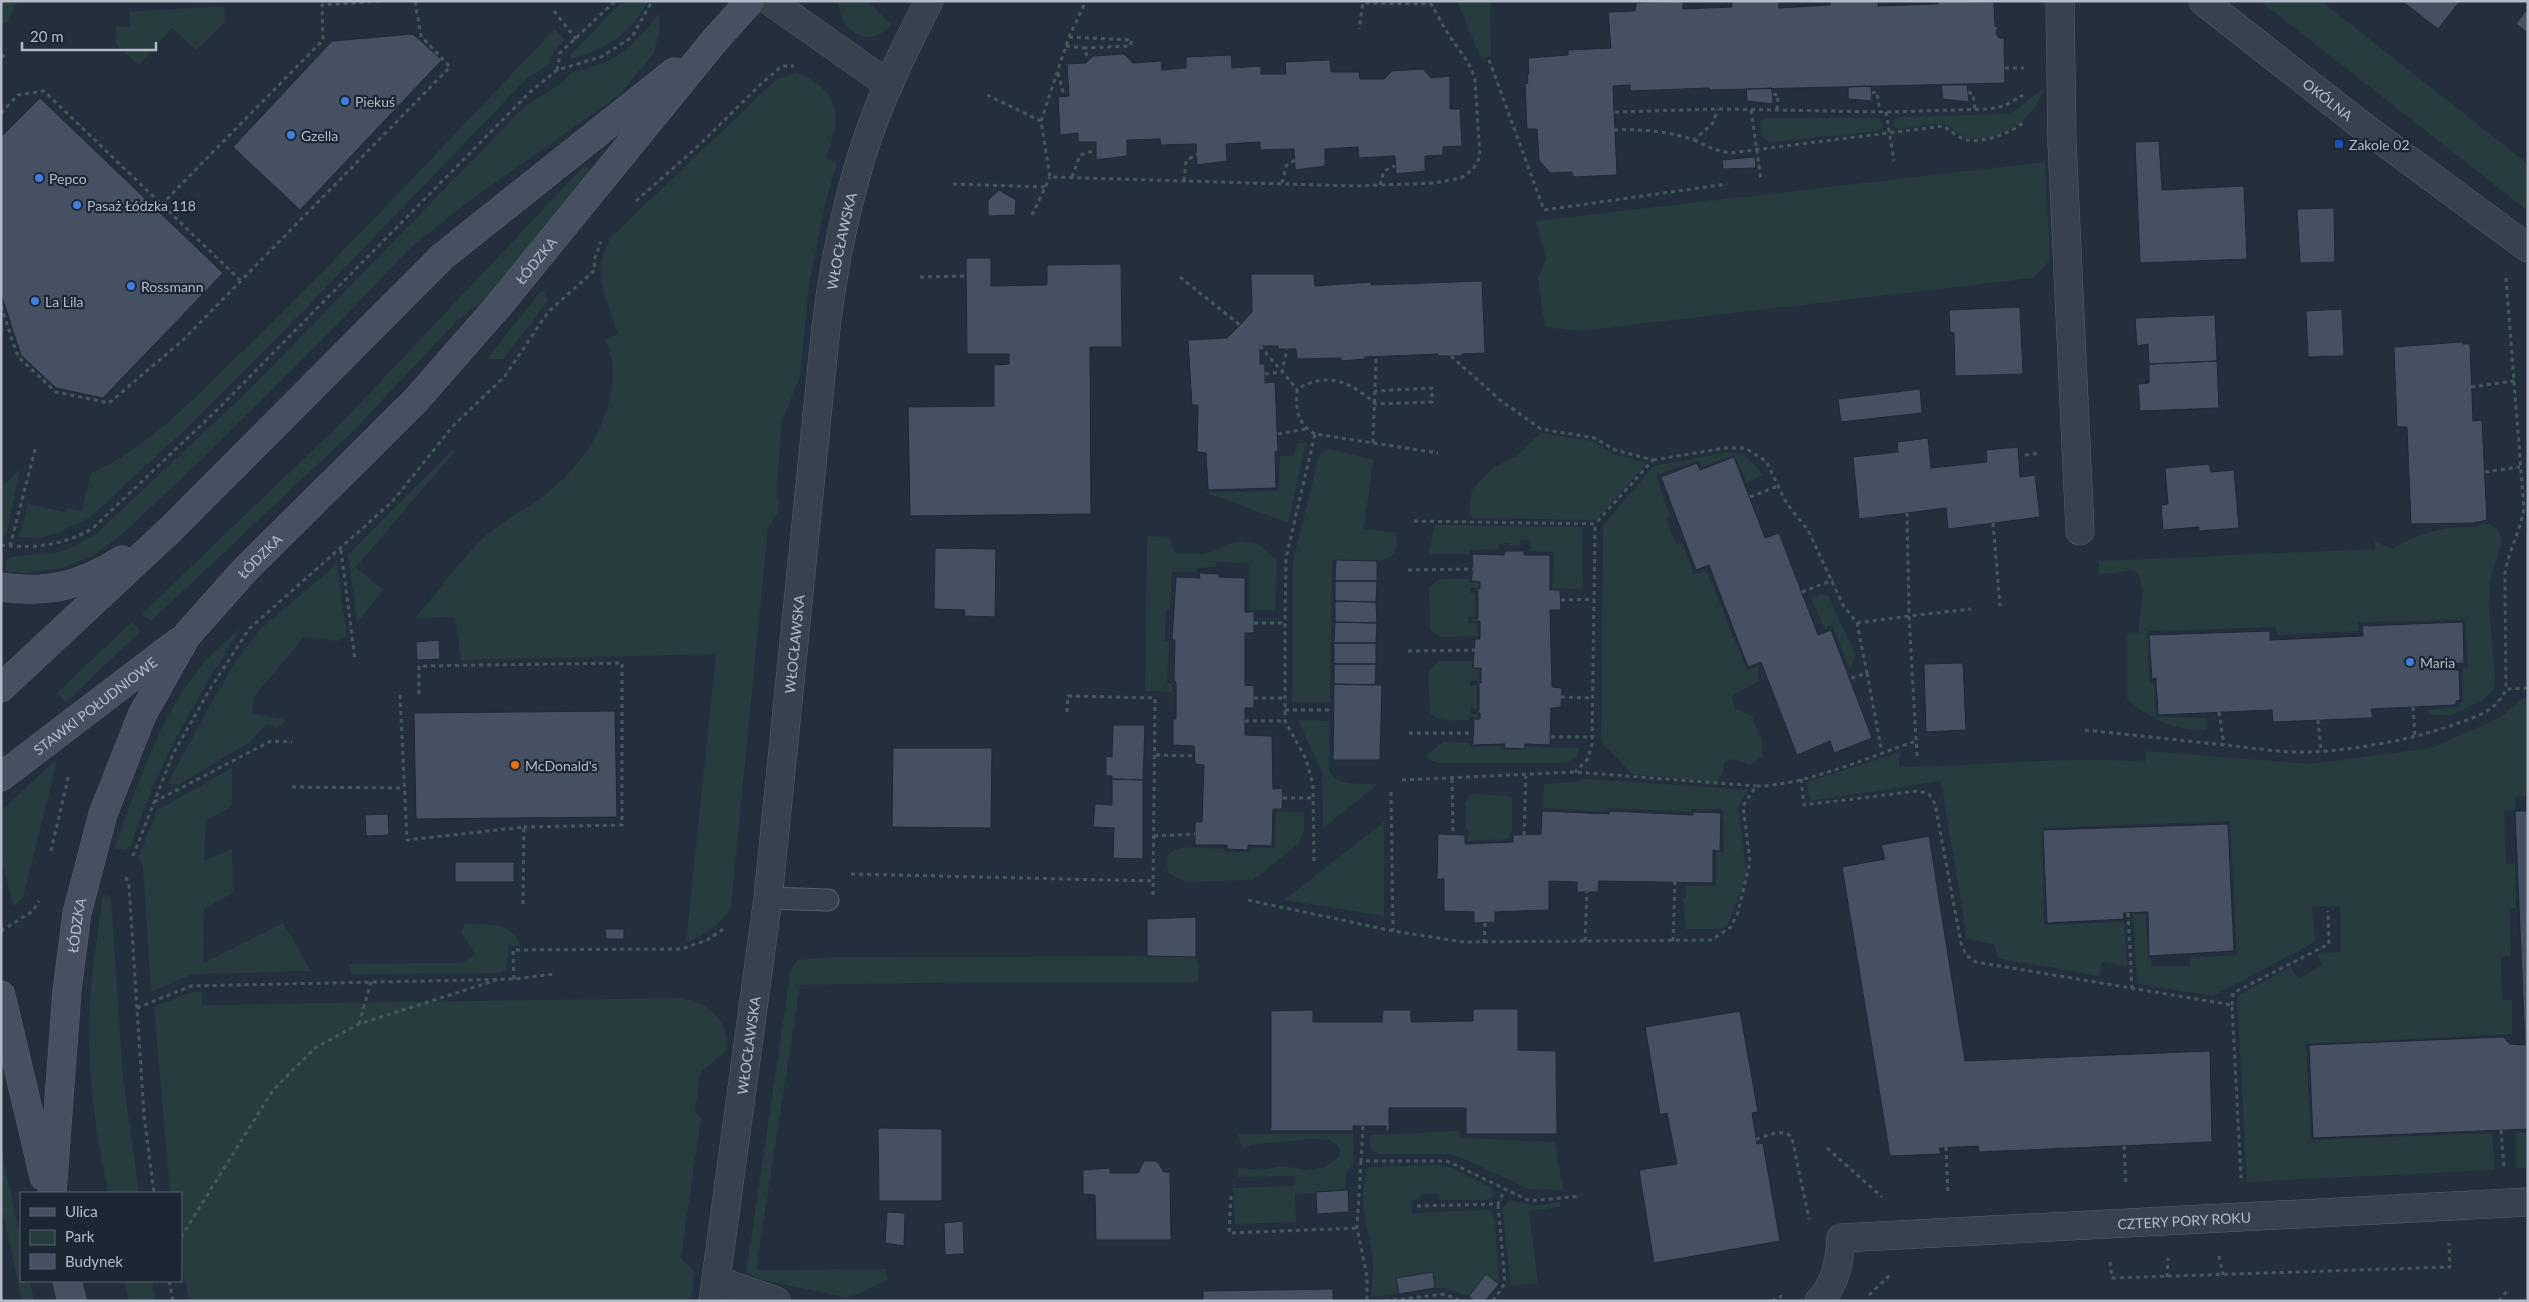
<svg xmlns="http://www.w3.org/2000/svg" width="2529" height="1302" viewBox="0 0 2529 1302" font-family="Lato,sans-serif">
<style>
.green{fill:#263c3f}
.building{fill:#455162;stroke:#1f2835}
.lines{fill:none;stroke-linecap:round;stroke-linejoin:round}
.lane-casing{stroke:#565f6c;stroke-width:23}
.street-casing{stroke:#565f6c;stroke-width:29}
.secondary-casing{stroke:#565f6c;stroke-width:29}
.path{stroke:#44595c;stroke-width:3;stroke-dasharray:4 4;stroke-linecap:butt}
.lane{stroke:#38414e;stroke-width:21}
.street{stroke:#38414e;stroke-width:28}
.secondary{stroke:#465061;stroke-width:28}
.shop-dot{fill:#3f7fe0;stroke:#1d2633;stroke-width:2}
.transit-dot{fill:#1a4fb4;stroke:#1d2633;stroke-width:2}
.food-dot{fill:#e8710a;stroke:#1d2633;stroke-width:2}
.labels{text-anchor:middle;dominant-baseline:central;stroke-width:4.5;stroke-linejoin:round;paint-order:stroke}
.street-label{font-size:14px;fill:#b4bcc9;stroke:#1d2633}
.poi-label{font-size:14px;fill:#b4bcc9;stroke:#1d2633;text-anchor:start}
</style>
<rect width="100%" height="100%" fill="#242f3e"/>
<path class="green" d="M1,1H18L7,22L1,23Z
M631,1H649C628,35 608,49 570,59L571,54L619,5Z
M838,1H867L892,25C866,50 842,33 838,1Z
M1457,1H1490L1491,55L1482,60Z
M2260,1H2321L2528,164V211Z
M224,6L225,22L196,50L172,28L139,65L116,45V27H131L129,12Z
M660,13L659,32L654,53L619,95L461,207L408,250L337,325L198,463L118,538L92,556L62,568L26,573L5,571L7,559L11,557L58,552L73,547L96,534L253,386L523,108C537,97 562,87 570,73C621,60 627,52 660,13Z
M555,29L565,40L554,50L549,64L525,80L311,303L188,427L89,518L55,534L38,538L19,537L28,504L65,512L67,508L82,511L91,473C146,451 201,391 244,350C351,246 452,136 555,29Z
M797,73C822,81 842,103 834,132C832,141 828,149 826,158L837,163L825,204L809,285L800,377L782,421L776,499L779,501L778,512L768,528L731,906C722,924 705,936 686,942L716,654L461,660L455,617L415,618C437,593 457,564 481,540C498,523 520,513 540,499C581,468 614,422 613,369C613,359 608,348 606,339L618,334C606,296 590,274 611,237L777,79Z
M2043,89C2036,119 1999,142 1969,138C1959,137 1952,125 1942,124C1928,124 1913,127 1899,129L1893,125L1895,120L1901,117L2010,114Z
M1769,118H1877L1881,121L1883,127L1879,131L1770,142L1761,136L1760,121Z
M2045,162L2050,260L2033,278L1578,331L1545,327L1538,278L1546,259L1536,221Z
M584,166L591,169L592,173L501,286L457,321L351,433L151,621L142,614L346,418Z
M541,291L544,292L548,301L503,359H489V356Z
M1540,433L1593,441L1614,454L1647,463L1596,520L1473,518L1469,513L1472,490L1493,468L1518,455Z
M1297,443H1306L1288,523L1205,492L1279,491L1280,456H1294Z
M1330,449L1373,460L1364,529L1397,533C1396,538 1397,548 1394,553C1388,566 1345,560 1332,560L1330,702H1292L1293,562L1319,456L1324,451Z
M452,450L455,451L356,567L383,590L357,623L348,555Z
M1730,452C1745,453 1754,463 1763,475L1747,483L1734,455L1702,467L1699,460L1656,475L1670,517L1666,519L1677,545L1682,543L1694,575L1706,570L1747,670L1758,666L1759,681C1750,688 1740,689 1732,697L1735,708L1752,716L1762,741V757L1750,765L1733,759L1724,763L1723,773L1717,782L1632,774L1601,742L1603,525L1654,466Z
M20,469L6,536L1,535V488Z
M2478,524H2489L2498,529L2502,541L2490,580L2489,608L2495,675L2493,690L2481,701L2452,715H2432L2427,710L2459,707V704L2463,702L2462,668L2468,667L2465,620L2358,622V631L2278,635L2275,627L2148,631L2149,682L2154,684L2156,717L2207,718V730C2175,731 2152,720 2127,699V634L2138,633L2143,591L2140,576L2133,570L2098,575L2099,561L2375,549V541L2391,549C2426,531 2439,527 2478,527Z
M1434,525L1582,527L1583,589L1552,588L1554,552L1531,551L1530,540H1520V545L1510,546L1509,543L1499,544V549L1470,550L1469,554H1429Z
M1147,536L1169,538L1176,554H1204L1238,541L1259,544L1277,561L1275,610H1249V563L1216,562V567L1197,568L1196,572H1172L1170,609H1166L1165,641L1169,642L1167,684H1172V692L1145,691Z
M337,564L347,637L338,641L304,637L254,697L252,714L286,719L278,728L266,724L250,742L178,785L168,783L210,705L235,663L259,630Z
M1442,579H1469L1470,583H1479V587L1470,588V593H1475V617L1469,616L1468,623L1477,624L1478,636L1440,637L1430,629L1429,588L1435,582Z
M1821,594L1828,596L1856,655L1850,669L1832,625L1824,628L1811,598Z
M132,622L141,631L66,702L57,693Z
M241,628C197,697 156,766 131,845L126,850L114,848C137,786 162,709 207,659C218,648 230,638 241,628Z
M1439,661H1474L1471,669H1479V680L1470,681V686H1477V708H1470V714H1478V717H1470L1469,720C1455,720 1440,724 1430,712L1428,672Z
M2528,698V796L2515,797V810L2504,811L2506,864L2515,863L2516,908L2510,909L2511,956L2501,957L2502,1000H2512V1034L2306,1044L2311,1140L2492,1133L2495,1170L2247,1182L2237,996L2290,967L2299,979L2322,965L2317,954L2341,952L2340,906L2312,907L2315,942L2213,996L2137,984L2133,914H2146L2148,959H2151L2152,966H2190V958L2237,955L2230,821L2042,828L2044,925L2124,922L2127,966L2102,962L2099,976L1998,958L1994,944L1967,939L1941,781L1810,801L1807,782L1900,752L1899,767C1981,766 2065,756 2145,762L2146,751L2311,764L2431,748L2501,717L2521,699Z
M1298,720L1330,721L1329,770C1335,787 1362,783 1378,784L1323,828L1322,772Z
M1443,742L1470,743V747L1503,746L1504,750L1526,749L1527,747L1580,748L1577,756L1566,763H1439L1430,760L1426,755Z
M53,762L56,765L23,898L13,906L1,858V811Z
M232,768V806L206,821L204,861L232,849L233,893L204,909L203,963L283,923L311,971L193,974L151,992L143,866L138,857L158,810Z
M1585,779L1748,790L1738,807L1747,876L1727,926L1718,929H1686L1683,898H1686V886H1716V852H1724L1723,809H1692V812L1608,808L1607,812L1543,808L1544,784L1573,782Z
M1471,794L1509,796L1512,798V832H1510L1509,839L1468,841L1469,830L1466,829V806L1464,805Z
M1276,812H1304V830L1298,844L1253,880L1185,882L1169,873C1155,838 1202,849 1224,849L1225,852H1250L1251,848H1275Z
M1384,822V916L1284,900Z
M103,894L111,897L123,1077L139,1193H108C98,1142 89,1090 89,1038C88,989 97,942 103,894Z
M465,924C488,924 511,921 521,946H509L506,970L501,973L352,974L348,964L462,963L475,954L461,932Z
M1147,956L1196,957L1199,965L1198,982H977L800,985L756,1270L886,1269L888,1280L848,1298L758,1279L746,1273L789,982L791,969L797,960L828,957Z
M192,992H202V1005L680,998C709,1003 727,1018 728,1049L700,1073L695,1112L701,1118L681,1258L695,1272L691,1301H189L181,1263V1193H170L154,1007Z
M1459,1131L1460,1138L1555,1142L1563,1190L1528,1189L1458,1156L1448,1154H1379C1369,1150 1370,1144 1370,1135Z
M2528,1132V1168H2516V1133Z
M1238,1134H1353L1354,1163L1346,1174L1345,1192L1295,1194L1296,1222L1235,1224L1233,1188L1295,1186V1176L1238,1177V1168L1260,1170L1282,1166L1305,1170L1325,1167L1340,1156V1147L1330,1140L1315,1139L1252,1144L1242,1149Z
M1,1150L21,1240V1281H30L34,1301H22L1,1204Z
M1440,1165L1453,1168L1490,1187L1493,1192V1196L1487,1200H1440L1439,1194H1420V1199L1412,1200V1213L1487,1210L1493,1213L1495,1220L1499,1284L1486,1275L1469,1296L1443,1288H1435L1432,1272L1396,1278L1399,1294L1371,1297C1372,1285 1374,1273 1373,1262C1370,1231 1355,1197 1369,1167Z
M1510,1200L1536,1206L1560,1202V1207L1529,1211L1538,1283L1511,1286L1502,1208Z
M125,1281H152L155,1301H129Z"/>
<path class="building" d="M1683,1V9L1732,7V1H1779V8L1830,5V1H1878V6L1938,4V1L1994,2L1995,26L1998,27L1996,33L1999,38H2004L2005,83L1710,90L1709,88L1630,91V85L1613,86L1617,175L1573,177L1572,172L1550,173L1539,160L1537,129H1527L1525,84L1528,83L1527,74H1529L1528,58L1568,55V50L1611,48L1608,12L1635,11L1636,3Z
M2402,1H2460L2438,29Z
M2528,8V33L2516,24Z
M413,34L442,60L300,210L233,147L332,41Z
M1124,54L1133,63L1161,61L1162,70L1186,68V57L1231,55L1232,68L1261,66V74H1286L1285,62L1330,60L1331,72H1359L1360,79H1384L1392,71L1423,69L1431,78L1450,76V109H1460L1462,146L1443,147V155L1425,156V171L1396,174L1395,156L1359,158L1358,147L1325,149V166L1295,170L1294,149L1260,150V142L1226,144L1227,161L1197,165L1196,144L1161,145L1160,139L1127,140V156L1096,160V142H1078V133L1060,135L1058,97L1069,96L1067,64L1086,63L1093,56Z
M1941,85H1967L1969,102L1943,99Z
M1871,86L1872,101L1848,99V87Z
M1772,88L1773,104L1747,101L1746,89Z
M40,98L223,273L103,398L56,388L21,355L1,294V137Z
M2159,141L2162,190L2244,186L2247,259L2140,263L2135,142Z
M1755,157L1756,168L1723,169L1722,160Z
M999,190L1016,200L1015,215L988,216V200Z
M2334,208L2335,262L2300,263L2297,209Z
M966,258H991V286L1047,285V265L1121,264L1122,347H1090L1091,514L910,516L908,407L994,406V365L1009,364V354H967Z
M1251,274H1314L1315,286L1371,282V285L1482,281L1485,353L1462,354V356H1438V354L1365,357V359L1341,361V358L1297,359L1296,349H1278V346H1260V364H1265V383L1275,382L1278,451L1275,452L1276,488L1208,490L1206,453L1197,452L1198,405H1192L1188,340L1227,338L1240,325L1252,312Z
M2020,307L2023,374L1955,376L1954,333L1950,332L1949,310Z
M2342,309L2344,356L2308,357L2306,311Z
M2215,315L2217,361L2149,364L2148,344L2137,346L2135,318Z
M2462,342L2463,344H2470L2473,421L2482,420L2487,520L2474,523L2411,524L2407,427H2397L2394,347Z
M2217,361L2219,408L2140,411L2138,384L2149,383V364Z
M1920,389L1922,413L1841,422L1838,399Z
M1928,438L1931,468L1987,462L1986,450L2018,447L2020,477L2035,475L2040,517L1948,529L1946,508L1859,519L1853,457L1898,452L1897,442Z
M1734,457L1765,538L1779,533L1818,635L1831,630L1872,738L1834,753L1830,741L1797,755L1761,662L1748,667L1709,565L1696,570L1661,477L1697,463L1700,470Z
M2209,464L2211,472L2234,470L2239,528L2199,531V527L2163,530L2161,505L2168,504L2165,468Z
M935,548L996,549L995,617L964,616L965,610L934,609Z
M1505,551H1524V555H1550V590H1560L1561,610H1550L1552,687L1562,688L1561,707L1551,708L1550,745L1525,744L1524,749L1504,748L1505,744L1471,745L1473,743L1474,721L1472,719H1480V713H1473L1479,711V684L1472,682L1481,683V668H1473L1475,640L1471,639H1480V621H1471V619H1478V591L1471,589H1480V582L1471,581L1473,569L1472,554L1504,555Z
M1336,560L1377,561V581H1335Z
M1199,573L1219,574V577L1245,578V612H1254V633H1245V685L1254,686V708H1245V735L1272,736L1273,789L1282,788L1283,798L1282,809H1273L1272,846L1248,845V850L1227,849V845H1195V822H1202L1204,765L1195,764L1194,746L1173,745V719H1176V682L1174,681L1175,640H1172L1176,577L1200,578Z
M1335,581H1377L1376,602L1335,601Z
M1335,601L1376,602L1377,623L1335,622Z
M1335,622L1377,623L1376,643H1334Z
M2463,622L2464,663L2454,664L2455,670H2459L2460,700L2456,701V705L2371,709L2373,718L2273,722L2272,710L2158,715L2156,678L2152,679L2149,635L2270,631V640L2363,636L2362,626Z
M439,640L440,659L417,660L416,642Z
M1334,643H1376V664H1334Z
M1963,663L1966,730L1926,732L1924,664Z
M1334,664H1376L1375,685L1334,684Z
M1334,684L1382,685L1380,760H1333Z
M615,711L617,817L416,819L414,713Z
M1113,725H1145L1143,780L1112,779V776H1106V756L1112,757Z
M893,748H992L991,828L892,827Z
M1112,779L1143,780V859L1113,858L1114,828L1093,827L1095,804L1112,805Z
M1542,811L1609,814V811L1693,815V812L1721,813L1720,851L1713,850V883L1599,881L1598,892H1577V882L1549,881V910L1495,912V922L1474,923V912L1444,911V879H1437L1438,834L1465,835V844L1513,842V835L1541,834Z
M2515,811H2528V1129L2313,1138L2309,1045L2503,1037L2510,1044L2525,1045Z
M388,814L389,835L366,836L365,815Z
M2228,824L2234,951L2149,956L2148,912L2123,913L2124,919L2047,923L2043,830Z
M1929,836L1965,1061L2210,1051L2212,1142L1979,1152L1978,1146L1939,1148L1941,1154L1890,1156L1842,867L1885,859L1881,845Z
M455,862H514V882H455Z
M1196,917V957L1147,956V919Z
M605,929H624V939H606Z
M1473,1009H1518V1050L1556,1051L1557,1134H1466V1108H1389V1131H1386V1126H1353V1131H1271V1011L1313,1010V1022H1382L1383,1010H1411V1022L1473,1021Z
M1740,1011L1758,1112L1752,1113L1757,1144L1763,1143L1780,1241L1654,1263L1639,1170L1677,1164L1667,1113L1660,1115L1645,1027Z
M878,1128L942,1129V1201H879Z
M1144,1161H1157L1164,1172H1170L1171,1240H1096L1095,1195L1083,1194V1170L1110,1168V1173H1138Z
M1348,1190L1349,1212L1317,1214L1316,1192Z
M887,1212L905,1213L904,1246L885,1243Z
M963,1221L964,1254L945,1255L944,1223Z
M1433,1272L1435,1288L1399,1294L1396,1278Z
M1486,1274L1499,1284L1485,1301H1474L1469,1296Z
M1333,1289V1301H1203V1291Z"/>
<g class="lines">
<g class="lane-casing">
<path id="lane" d="M768,898L828,900"/>
</g>
<g class="street-casing">
<g id="street">
<path d="M770,1L889,85"/>
<path d="M2060,1L2062,142L2080,531"/>
<path id="s1" d="M2203,1L2361,125L2528,248"/>
<path d="M716,1280L776,1301"/>
<path id="s2" d="M713,1301L768,898L826,327C833,268 845,211 862,155C878,102 904,50 929,1"/>
<path id="s3" d="M1819,1301C1836,1285 1840,1260 1841,1238L2528,1202"/>
</g>
</g>
<g class="secondary-casing">
<g id="secondary">
<path d="M1,587C49,594 82,585 122,560"/>
<path d="M1,688L170,530L443,256L674,72"/>
<path id="s4" d="M1,777L178,642"/>
<path d="M1,995L44,1177"/>
<path id="s5" d="M52,1193L67,991L77,913L103,814L142,715L187,635L244,571L416,400L500,304L715,40L750,1"/>
<path d="M67,1281L72,1301"/>
</g>
</g>
<path class="path" d="M554,11L576,39
M1069,37L1132,40L1130,46L1084,48L1089,60
M1066,46L1084,48
M1,56H6
M1489,60L1544,210L1727,184
M2005,68H2024
M557,70L560,53L615,1
M1058,73L1064,96
M1968,92L1973,94L1975,109
M1872,93L1877,92L1880,112
M1773,94L1778,95L1777,110
M987,95L1041,121L1050,177L1354,186L1435,183L1461,178L1473,169L1480,157L1475,80C1470,60 1457,49 1447,32C1441,23 1437,13 1431,4L1363,3L1359,29
M1751,110L1761,180
M1615,112L1718,109L1886,112L1990,109L2004,106L2023,95
M1886,112L1894,161
M1,113L18,95L44,91L241,281
M1041,121L1069,37L1086,1
M1614,130C1642,129 1668,131 1694,140L1713,123L1718,109
M1694,140L1713,149L1729,153L1943,126C1950,130 1960,139 1967,140C1985,143 2011,133 2024,122
M1072,177L1080,155L1096,150
M1184,181L1186,161L1197,154
M1282,183L1286,166L1295,160
M953,184L1045,187
M1380,185L1384,171L1395,166
M636,201L695,149L762,83L782,66H794
M161,205L323,40L322,5L381,1
M1032,215L1050,177
M920,277L967,276
M1180,277L1240,325
M2506,278L2524,509C2520,532 2508,551 2505,574L2506,689
M1,306L18,357L56,392L109,403L183,340L450,67L421,36L415,1
M1260,346L1297,389
M1451,356L1500,400L1541,429L1595,438L1615,450L1653,460L1595,524
M1265,374L1282,372L1287,349
M2471,387L2514,381
M1278,434L1306,429
M1315,434C1296,423 1296,409 1297,389C1329,371 1350,382 1376,404L1432,402V388L1375,391
M1373,443L1376,357
M2025,455L2040,453
M1653,460L1725,448H1745L1766,461L1787,504L1808,530L1843,605L1857,623L1867,673L1849,679
M2485,472L2520,467
M1750,497L1778,486
M1414,521L1595,524L1592,745L1587,760L1575,772
M1993,523L2000,606
M1,545C34,549 65,545 93,528L216,411L530,92L557,70L601,57L632,37L652,1
M10,546L36,446
M341,550L355,660
M1408,570L1473,569
M1802,592L1833,580
M1561,600L1594,599
M1254,623H1285
M1857,623L1909,616L1907,513
M1408,651L1475,650
M1867,673L1882,753
M419,694V666L622,663V825L524,827
M400,695L407,840L524,827L523,907
M1561,697L1593,698
M1254,698H1285
M2413,707L2415,737
M1285,710H1333
M1067,712L1068,696L1155,698L1153,897
M2219,712L2224,745
M2318,720L2321,751
M1245,721H1285
M2085,730C2132,735 2178,740 2225,745C2253,748 2283,753 2311,752C2356,750 2414,739 2456,724C2476,717 2498,710 2506,689L2528,688
M1409,733H1473
M1551,737H1593
M1156,755L1194,756
M1917,756L1909,616L1971,609
M1452,779L1453,834
M1801,779L1804,805L1918,791L1929,794L1935,804L1961,943L1966,955L1976,962L2232,1005L2241,1178
M1402,780L1575,772L1756,786
M292,787L404,788
M1391,792L1393,931
M1283,798H1313
M154,802L271,741L292,742
M1524,835L1526,776
M1154,836L1195,834
M51,851L69,774
M133,856L173,754L210,689L249,629L392,502L453,426L505,376L548,312L595,270L594,260L601,242
M1314,861L1313,785L1306,759L1285,721V623L1286,558L1315,434L1438,453
M851,874L1153,881
M126,877L129,886L144,1115L154,1193
M1248,900L1393,931L1464,942L1711,940L1731,927L1738,912L1750,862L1743,806L1756,786C1800,787 1872,756 1916,741
M2128,913L2132,989
M1,931L33,911L39,901
M1585,941L1587,892
M1673,941L1675,882
M1484,943L1485,923
M514,979L513,950L682,949L707,940L725,928
M2232,1005L2233,993L2329,944L2328,911
M137,1008L191,986L514,979L554,974
M359,1024L371,982
M1363,1126L1361,1161H1447L1530,1201L1581,1196
M2501,1130L2504,1167
M1756,1139C1767,1136 1784,1127 1792,1138L1809,1219
M2124,1146L2126,1185
M1946,1147L1948,1194
M1827,1148L1882,1197
M1361,1161L1357,1228L1367,1276V1301
M1231,1196L1229,1233L1357,1228
M1417,1206L1498,1204L1505,1189
M181,1237L273,1090L315,1048L359,1024L500,979
M2219,1256L2223,1275
M2110,1262L2112,1278L2450,1267L2449,1243
M2167,1277L2168,1258
M169,1281L173,1301
M1869,1295L1890,1275
M1385,1301L1445,1294L1460,1301
M1493,1301L1505,1283L1498,1204
M1772,1301L1782,1296
M2499,1301L2509,1289"/>
<use href="#lane" class="lane"/>
<use href="#street" class="street"/>
<use href="#secondary" class="secondary"/>
</g>
<g class="shop-dot">
<circle cx="345" cy="101" r="5"/>
<circle cx="291" cy="135" r="5"/>
<circle cx="39" cy="178" r="5"/>
<circle cx="77" cy="205" r="5"/>
<circle cx="131" cy="286" r="5"/>
<circle cx="35" cy="301" r="5"/>
<circle cx="2410" cy="662" r="5"/>
</g>
<rect class="transit-dot" x="2334" y="139" width="10" height="10" rx="2.5"/>
<circle class="food-dot" cx="515" cy="765" r="5"/>
<g class="labels">
<g class="street-label">
<text stroke="none"><textPath href="#s1" startOffset="159">OKÓLNA</textPath></text>
<text stroke="none"><textPath href="#s2" startOffset="1068">WŁOCŁAWSKA</textPath></text>
<text stroke="none"><textPath href="#s5" startOffset="1094">ŁÓDZKA</textPath></text>
<text stroke="none"><textPath href="#s5" startOffset="689">ŁÓDZKA</textPath></text>
<text stroke="none"><textPath href="#s2" startOffset="662">WŁOCŁAWSKA</textPath></text>
<text stroke="none"><textPath href="#s4" startOffset="118">STAWKI POŁUDNIOWE</textPath></text>
<text stroke="none"><textPath href="#s5" startOffset="269">ŁÓDZKA</textPath></text>
<text stroke="none"><textPath href="#s2" startOffset="258">WŁOCŁAWSKA</textPath></text>
<text stroke="none"><textPath href="#s3" startOffset="412">CZTERY PORY ROKU</textPath></text>
</g>
<g class="poi-label">
<text x="355" y="101">Piekuś</text>
<text x="301" y="135">Gzella</text>
<text x="2349" y="144">Zakole 02</text>
<text x="49" y="178">Pepco</text>
<text x="87" y="205">Pasaż Łódzka 118</text>
<text x="141" y="286">Rossmann</text>
<text x="45" y="301">La Lila</text>
<text x="2420" y="662">Maria</text>
<text x="525" y="765">McDonald's</text>
</g>
</g>
<rect width="2529" height="1302" fill="none" stroke="#b4bcc9" stroke-width="5"/>
<rect x="20" y="1192" width="162" height="90" fill="#1d2633" stroke="#59626f"/>
<rect x="30" y="1208" width="25" height="8" fill="#465061" stroke="#59626f"/>
<text x="65" y="1217" font-size="15" fill="#b4bcc9">Ulica</text>
<rect x="30" y="1230" width="25" height="15" fill="#263c3f" stroke="#59626f"/>
<text x="65" y="1242" font-size="15" fill="#b4bcc9">Park</text>
<rect x="30" y="1254" width="25" height="15" fill="#455162" stroke="#59626f"/>
<text x="65" y="1267" font-size="15" fill="#b4bcc9">Budynek</text>
<path d="M22 42v8h134v-8" fill="none" stroke="#b4bcc9" stroke-width="2.5"/>
<text x="30" y="42" font-size="15" fill="#b4bcc9" stroke="#1d2633" stroke-width="4" paint-order="stroke">20 m</text>
</svg>
